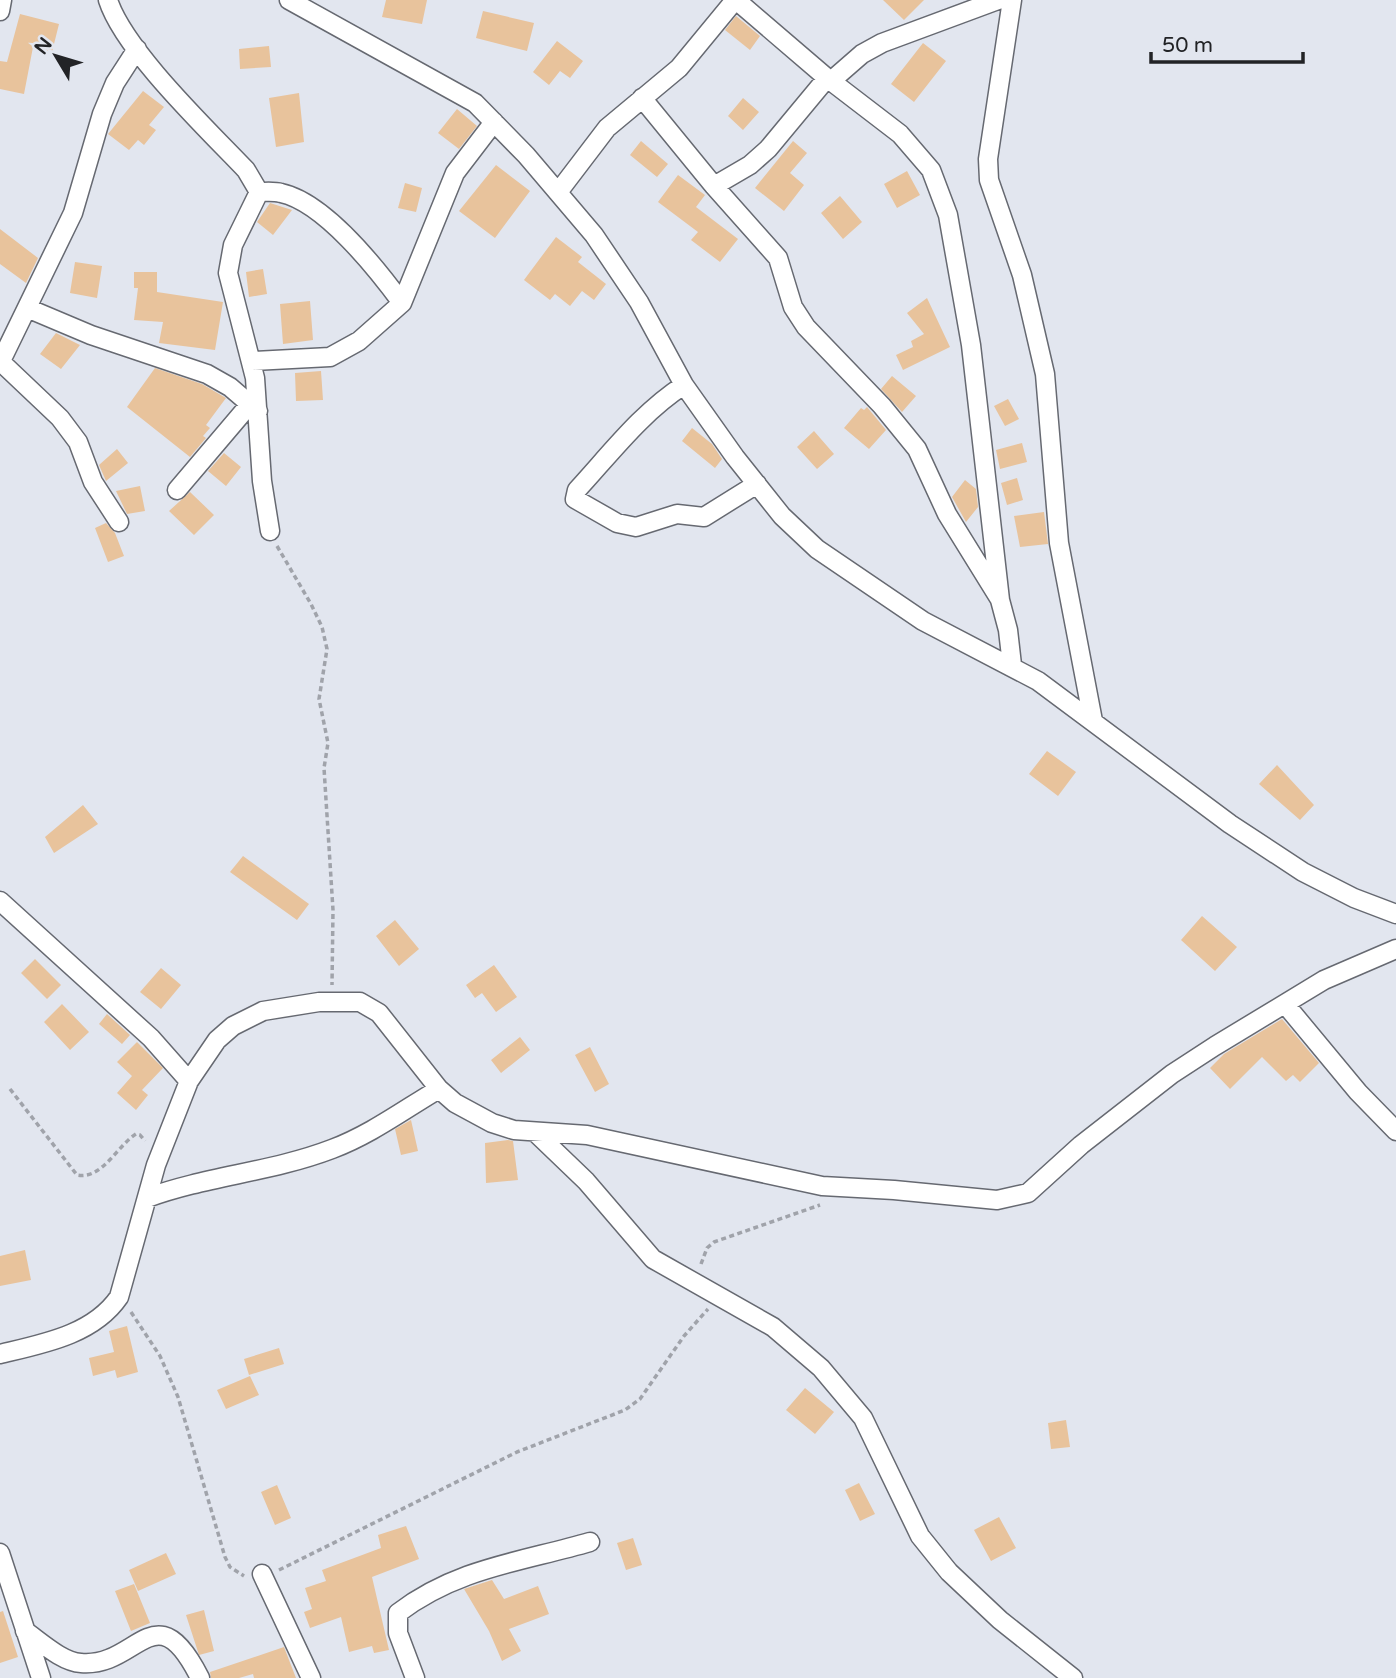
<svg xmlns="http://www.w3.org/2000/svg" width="1396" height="1678" viewBox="0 0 1396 1678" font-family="'Varela Round',sans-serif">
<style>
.building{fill:#e8c39c}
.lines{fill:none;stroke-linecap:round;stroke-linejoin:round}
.minor-casing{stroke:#666971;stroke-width:21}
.path{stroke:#a0a3aa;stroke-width:3.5;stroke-dasharray:5 3.5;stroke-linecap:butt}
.minor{stroke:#fff;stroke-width:18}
</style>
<rect width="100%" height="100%" fill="#e2e6ef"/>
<path class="building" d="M386,0H427L422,24L382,17Z
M883,0H924L904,20Z
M483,11L534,23L527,51L476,38Z
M20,14L59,24L52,52L33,47L24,94L0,89V61L7,62Z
M736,16L760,36L750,50L725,30Z
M557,41L583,61L570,78L560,71L549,85L533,72Z
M923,43L946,61L914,102L891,84Z
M269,46L271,67L240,69L239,49Z
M143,91L164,107L149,125L156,130L144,145L138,140L129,150L108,134Z
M299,93L304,142L276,147L269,98Z
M743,98L759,112L743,130L728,116Z
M457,109L477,126L459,149L438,133Z
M641,141L668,164L657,177L630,155Z
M793,141L807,153L790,173L804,185L784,211L755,188Z
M496,165L530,191L495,238L459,211Z
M907,171L920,195L897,208L884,184Z
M678,175L705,195L696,207L738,239L720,262L691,240L698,232L658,202Z
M405,183L422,188L416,212L398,208Z
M840,196L862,222L843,239L821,213Z
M270,203L292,210L273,235L257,222Z
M0,229L38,258L26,283L0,264Z
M556,237L582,257L578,262L606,284L594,300L582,291L570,306L555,294L550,300L524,280Z
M75,262L102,266L97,298L70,293Z
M263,269L267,294L249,297L246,272Z
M134,272H157V292L223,302L215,350L159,343L163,322L134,320L138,288H134Z
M927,298L950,347L903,370L896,355L913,347L911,341L924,334L907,313Z
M310,301L313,340L283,344L280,304Z
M56,333L80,345L61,369L40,354Z
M155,368L202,384L226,398L206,425L210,428L203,436L206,438L190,457L127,407Z
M321,371L323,400L296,401L295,373Z
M892,376L916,396L902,412L881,389Z
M1008,399L1019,419L1005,426L994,406Z
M867,407L886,430L869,449L844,428L861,408L864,410Z
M692,428L712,444L722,459L715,468L682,441Z
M814,431L834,454L817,469L797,447Z
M1022,443L1027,462L1000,469L996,450Z
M117,449L128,463L106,481L99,465Z
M224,453L241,467L226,486L208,471Z
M1017,478L1023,500L1007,505L1001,483Z
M965,480L976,489L978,507L966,522L952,497Z
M140,486L145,511L127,514L116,491Z
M190,492L214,515L194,535L169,511Z
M1044,512L1048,544L1020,547L1014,516Z
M106,523L115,533L124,556L108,562L95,528Z
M1047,751L1076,772L1058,796L1029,774Z
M1277,765L1314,805L1300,820L1259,784Z
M83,805L98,824L54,853L45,837Z
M243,856L309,904L297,920L230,872Z
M1202,916L1237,947L1215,971L1181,940Z
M395,920L419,949L399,966L376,936Z
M35,959L61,985L47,999L21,973Z
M494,965L517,997L496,1012L482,993L475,998L466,985Z
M161,968L181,985L161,1009L140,992Z
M62,1004L89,1032L70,1050L44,1022Z
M107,1014L130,1035L122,1044L99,1024Z
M1282,1019L1319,1063L1300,1082L1293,1075L1286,1081L1262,1057L1230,1089L1210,1068L1224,1054Z
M520,1037L530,1050L501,1073L491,1060Z
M137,1042L163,1068L142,1090L148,1095L136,1110L117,1093L132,1076L117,1062Z
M590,1047L609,1084L595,1092L575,1055Z
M411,1120L418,1151L401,1155L395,1129Z
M508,1140L513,1141L518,1180L486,1183L485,1143Z
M25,1250L31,1280L0,1286V1256Z
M127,1326L138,1372L117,1378L115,1370L93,1376L89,1358L114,1352L109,1331Z
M279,1348L284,1364L249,1375L244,1359Z
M250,1376L259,1395L226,1409L217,1390Z
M805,1388L834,1412L815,1434L786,1410Z
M1066,1420L1070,1447L1051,1449L1048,1423Z
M859,1483L875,1514L860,1521L845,1490Z
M277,1485L291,1518L275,1525L261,1492Z
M999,1517L1016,1548L991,1561L974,1530Z
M406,1526L419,1559L372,1577L389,1650L374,1653L372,1646L349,1652L341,1617L310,1628L304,1612L312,1609L305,1588L326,1581L322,1570L381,1548L378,1535Z
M633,1538L642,1565L626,1570L617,1543Z
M166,1553L176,1574L138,1591L129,1570Z
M492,1580L504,1599L538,1586L549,1614L509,1629L521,1651L502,1661L489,1631L464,1589Z
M134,1584L150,1623L131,1631L115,1591Z
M204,1610L214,1651L199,1655L186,1615Z
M3,1611L18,1657L0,1663V1612Z
M284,1647L296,1678H254L253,1674L239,1678H211L210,1672Z"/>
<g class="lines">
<g class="minor-casing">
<path id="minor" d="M108,0C124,50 207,129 246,170L259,192L233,245L228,273L255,378L262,481L270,531
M289,0L475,103L526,155L594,235L639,302L684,385L735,457L782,516L817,549L923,621L1038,681L1230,824L1303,872L1354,898L1396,914
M736,0L827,78L900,134L931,170L948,215L971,345L1000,600L1008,630L1012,665
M1012,0L988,159L989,180L1022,275L1045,374L1059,543L1093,721
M0,11L2,0
M831,81L862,54L882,43L998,0
M642,98L714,186L778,258L793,307L806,327L882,406L917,449L947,514L999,598
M714,186L750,165L768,149L827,78
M559,191L607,128L679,68L735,0
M259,192C266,192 274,191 281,193C324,202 377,269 402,303
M27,308L91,335L207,374L230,387L258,411
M252,361L330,357L359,341L402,303L455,173L494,122
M1,362L60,418L78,442L93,482L119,522
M0,363L73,213L102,114L115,83L137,49
M684,385C642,412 611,453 577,490L575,499L617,523L636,527L677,514L704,517L757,484
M177,490L250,404
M0,901L151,1038L189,1081
M1285,1004L1358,1092L1396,1131
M536,1133L586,1181L653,1259L773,1327L821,1368L863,1418L920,1536L949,1572L1000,1620L1073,1678
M147,1198C207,1176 272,1172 332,1149C370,1135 405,1109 439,1089
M0,1354C42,1344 93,1335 119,1297L156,1165L189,1081L217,1040L233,1026L263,1011L319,1002H360L379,1013L439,1089L455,1103L492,1123L514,1130L587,1135L822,1186L894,1190L997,1200L1028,1193L1081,1145L1172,1074L1215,1046L1324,980L1396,949
M0,1553L41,1678
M262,1574L311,1678
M25,1631C41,1642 62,1662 81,1663C138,1668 155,1589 200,1678
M415,1678L398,1633V1613C457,1568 521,1562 590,1542"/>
</g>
<path class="path" d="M277,546L311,604L322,627L327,649L319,699L328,743L324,768L333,910L332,985
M10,1089L77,1175C102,1180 117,1146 136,1134L140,1135L145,1141
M701,1264L707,1248L714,1242L820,1205
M131,1312L160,1356L178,1397L225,1557L230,1567L244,1576
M279,1570L517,1452L625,1410L640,1399L684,1336L708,1309"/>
<use href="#minor" class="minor"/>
</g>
<g transform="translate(56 56) rotate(308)" stroke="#e2e6ef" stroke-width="5" paint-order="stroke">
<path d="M0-5L12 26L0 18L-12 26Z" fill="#222326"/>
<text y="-10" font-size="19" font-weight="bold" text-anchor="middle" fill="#222326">N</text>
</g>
<path d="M1151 52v10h152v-10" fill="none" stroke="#222326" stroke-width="3.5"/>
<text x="1162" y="52" font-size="21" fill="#222326" stroke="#e2e6ef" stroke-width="5" paint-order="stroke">50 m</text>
</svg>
